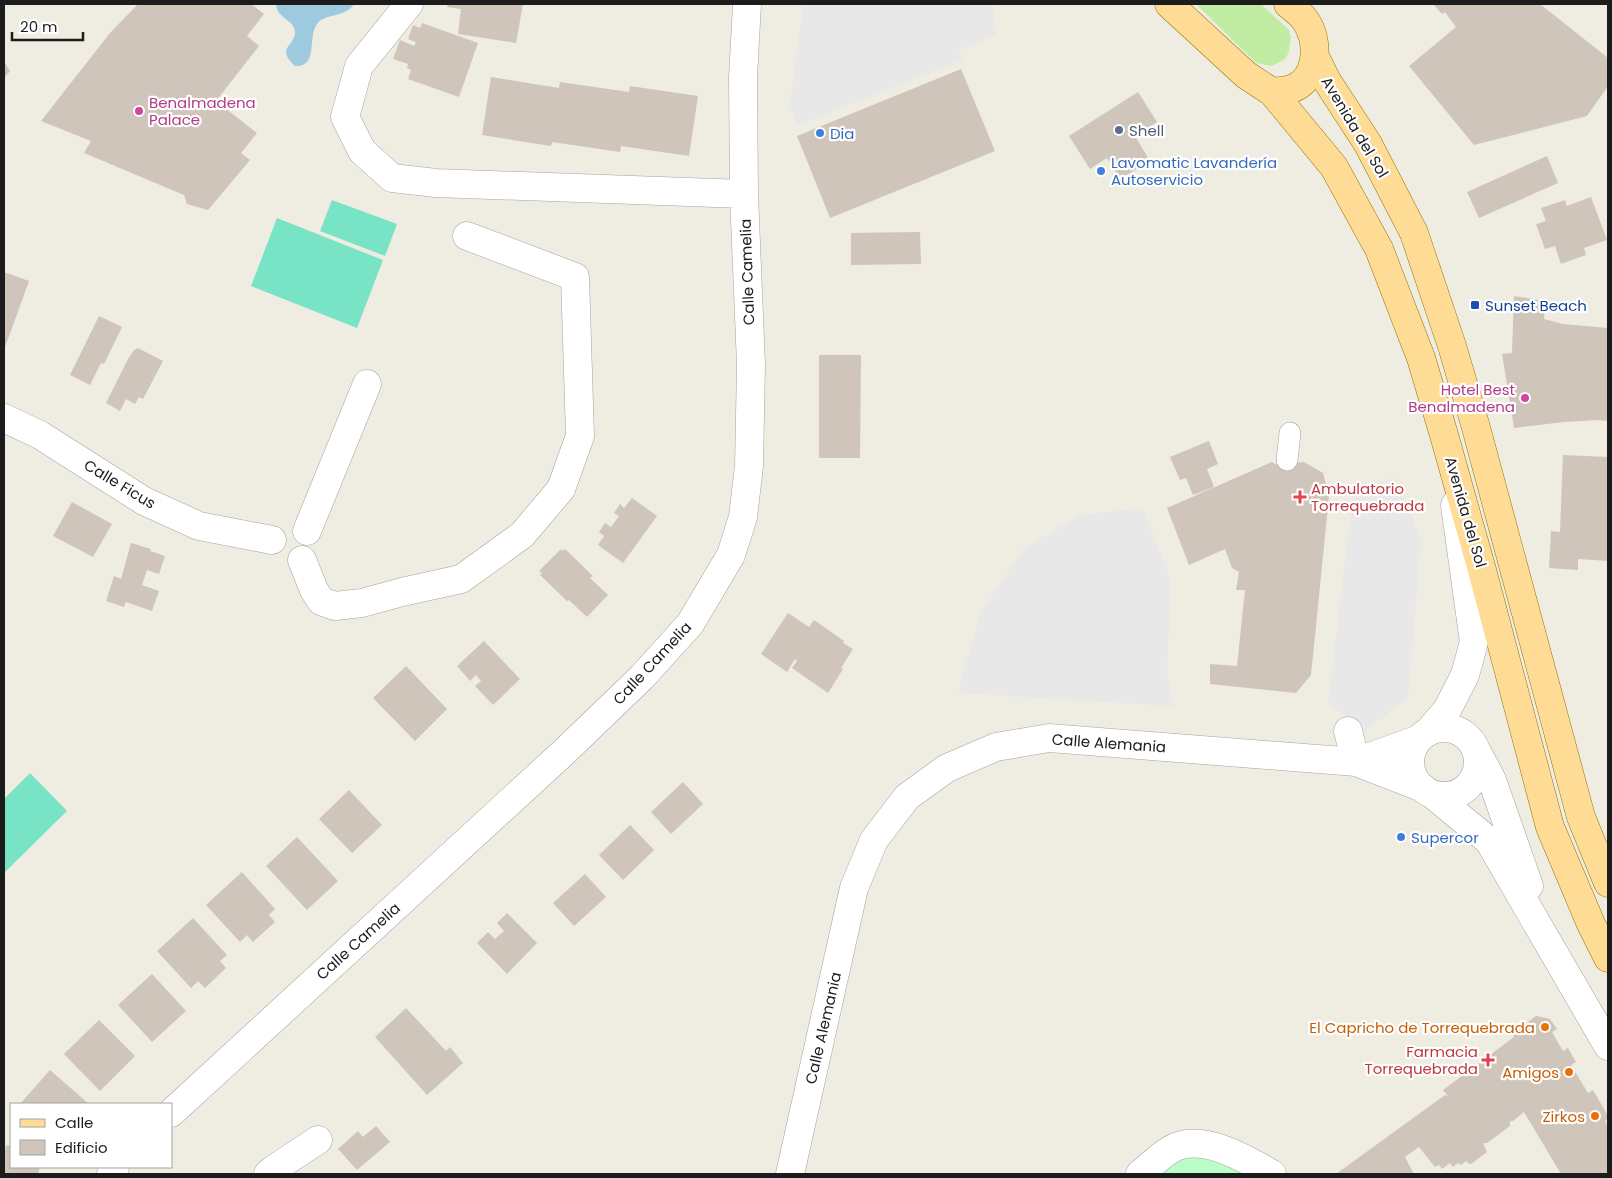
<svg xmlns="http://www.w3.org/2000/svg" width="1612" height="1178" viewBox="0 0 1612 1178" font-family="Poppins,sans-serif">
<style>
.grass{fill:#c0eda3}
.park{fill:#bafdc6}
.pitch{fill:#79e4c5}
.parking{fill:#e8e8e8}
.water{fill:#9ecae0}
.building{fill:#cfc5ba}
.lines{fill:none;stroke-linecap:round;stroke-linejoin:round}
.pedestrian-casing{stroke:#a3a3a3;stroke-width:22}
.minor-casing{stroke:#a3a3a3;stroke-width:29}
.primary-casing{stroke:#957300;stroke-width:29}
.pedestrian{stroke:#fff;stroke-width:21}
.minor{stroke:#fff;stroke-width:28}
.primary{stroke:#ffdc96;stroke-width:28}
.hotel-dot{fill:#d1479c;stroke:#fff;stroke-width:2}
.service-dot{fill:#5c6f8a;stroke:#fff;stroke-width:2}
.shop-dot{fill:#3f7fe0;stroke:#fff;stroke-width:2}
.transit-dot{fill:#1a4fb4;stroke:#fff;stroke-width:2}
.health-dot{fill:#e0444e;stroke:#fff;stroke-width:2}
.food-dot{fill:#e8710a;stroke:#fff;stroke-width:2}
.labels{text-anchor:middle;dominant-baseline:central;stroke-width:4.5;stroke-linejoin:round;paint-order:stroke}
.hotel-label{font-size:15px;fill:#b23c85;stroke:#fff;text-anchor:start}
.street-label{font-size:15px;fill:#1c1c1c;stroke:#fff}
.service-label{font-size:15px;fill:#4e5e75;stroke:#fff;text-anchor:start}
.shop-label{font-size:15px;fill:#366cbe;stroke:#fff;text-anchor:start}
.transit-label{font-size:15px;fill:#164399;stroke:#fff;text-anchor:start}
.health-label{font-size:15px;fill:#be3a42;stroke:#fff;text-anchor:start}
.food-label{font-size:15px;fill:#c56008;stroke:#fff;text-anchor:end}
</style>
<rect width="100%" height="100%" fill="#efece1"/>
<path class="grass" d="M1196,4H1261L1289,30L1291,37L1289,52L1285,59L1272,66L1256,63Z"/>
<path class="park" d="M1185,1157C1207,1157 1226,1166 1246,1174H1151Z"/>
<path class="pitch" d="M332,200L397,224L385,256L320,231Z
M277,218L383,260L357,328L251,286Z
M30,773L67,811L4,873V799Z"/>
<path class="parking" d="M803,4H992L996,35L959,50L963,60L798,125L790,105Z
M1393,478L1412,517L1421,541L1408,699L1365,730L1328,703L1353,494Z
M1143,508L1171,580L1167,672L1173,706L958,693L980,613L1024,549L1080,515Z"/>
<path class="water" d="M276,4H354C345,18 325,13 317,24C307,38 319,67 295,66C275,47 295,47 295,32C294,19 277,19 276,4Z"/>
<path class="building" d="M138,4H251L264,14L247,36L259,46L216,101L257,133L241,153L250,160L208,210L187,204L184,195L84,153L91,141L41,121L110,33Z
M448,4H523L516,43L458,34L461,9L447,7Z
M1433,4H1540L1608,58V86L1587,116L1474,145L1409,66L1456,27L1445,12L1442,14Z
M422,23L478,43L459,97L408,79L411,70L407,68L408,64L393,59L400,40L414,46L416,42L408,39L413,25L420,28Z
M4,61L10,71L4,78Z
M961,69L995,151L830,218L797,136Z
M491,77L559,88L560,82L629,92L630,86L698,96L689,156L621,146L620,152L552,142L551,146L482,135Z
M1138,92L1157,122L1135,136L1150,161L1120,179L1107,158L1090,169L1069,136Z
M1547,156L1558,183L1479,218L1467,192Z
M1591,197L1607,240L1584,248L1586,255L1561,264L1555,246L1545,249L1536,224L1546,221L1541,208L1565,200L1567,206Z
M920,232L921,264L851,265V233Z
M4,272L29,281L4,350Z
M1514,296L1545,301L1544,319L1563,324L1608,328V421L1597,420L1564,422L1514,428L1502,354L1512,353Z
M99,316L122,327L104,364L101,363L90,385L70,375Z
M138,348L163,361L143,399L139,397L135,404L126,399L120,411L106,403L128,359L134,350Z
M819,355H861L860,458H819Z
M1209,441L1218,464L1207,469L1214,487L1193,495L1186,478L1180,480L1170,457Z
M1563,455L1608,457V561L1578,559V570L1549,568L1551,531L1560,532Z
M1272,462L1277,465L1304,462L1323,473L1329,496L1311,675L1296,693L1210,684V664L1237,666L1245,590H1236L1239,572L1232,568L1225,549L1189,565L1167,508Z
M632,498L657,516L623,563L598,545L604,536L599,532L605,523L611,527L619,516L614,513L620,504L624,508Z
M72,502L112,524L93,557L53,536Z
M131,543L151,549L150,551L165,556L159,574L147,570L142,585L159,591L152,611L126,602L124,607L106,601L114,576L121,579Z
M561,549L563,551L565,549L593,576L590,578L608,595L587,617L569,600L567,601L540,575L542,573L539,571Z
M788,613L809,627L814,620L844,641L843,643L853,649L841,668L843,669L828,693L792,668L797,661L795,659L787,672L761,654Z
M484,641L520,679L493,705L475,686L481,681L476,675L470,681L457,666Z
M406,666L447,709L415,741L373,698Z
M683,782L703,804L671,834L651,812Z
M349,790L382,825L352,853L319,819Z
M630,825L654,850L623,880L599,855Z
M297,837L338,881L307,910L266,866Z
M242,872L275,909L269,915L275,922L253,942L247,935L240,942L206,905Z
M585,874L606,897L574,926L553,903Z
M507,913L537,943L507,974L477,943L488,932L495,939L504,931L497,923Z
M193,918L227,955L220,961L226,968L205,988L198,981L191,988L157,951Z
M152,974L186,1011L152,1042L118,1005Z
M406,1008L446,1051L450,1047L463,1063L427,1095L375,1037Z
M1536,1016L1550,1019L1557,1029L1552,1032L1563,1051L1568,1048L1576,1062L1571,1065L1588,1093L1593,1090L1608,1116V1119L1605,1121L1608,1127V1174H1561L1524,1112L1513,1121H1510V1126L1487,1143H1483L1487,1152L1471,1164H1469L1466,1161L1461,1165L1458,1163L1453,1167L1450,1163L1442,1169L1439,1165L1435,1167L1419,1147L1405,1157L1414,1174H1336L1445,1095L1448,1096L1443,1090L1514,1037L1512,1034Z
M99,1020L135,1056L100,1091L64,1054Z
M50,1070L89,1104L21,1103Z
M376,1126L390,1142L357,1170L338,1149L358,1131L363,1137Z
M6,1145L11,1146V1167H40L38,1174H4V1157Z"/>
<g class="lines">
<g class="pedestrian-casing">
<path id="pedestrian" d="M1287,460L1290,433"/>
</g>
<g class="minor-casing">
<path id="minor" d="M409,4L359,66L345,117L362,151L392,178L436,183L744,194
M4,418L40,435L144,501L199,526L272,540
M307,531L367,384
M302,560L314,590L321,601L335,606L362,603L402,592L461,579L522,535L561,489L580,436L575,277L467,236
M1410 762a34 34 0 1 1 68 0a34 34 0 1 1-68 0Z
M1348,731L1356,762
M1428,732L1447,710L1465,675L1474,642L1455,505
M1475,748L1492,780L1529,886
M1356,762L1423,788
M1432,794L1489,841L1608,1046
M171,1113L564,752L642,677L690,624L731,555L743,517L749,466L751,365L744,194L743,78L747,4
M111,1174L115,1167
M268,1174L274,1169L318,1140
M790,1174L854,888L874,840L907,797L947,768L996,747L1049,738L1356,762L1419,739
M1140,1174C1150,1166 1160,1156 1170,1150C1200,1131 1246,1159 1272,1174"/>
</g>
<g class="primary-casing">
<path id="primary" d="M1169,4L1246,75L1272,92L1334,167L1379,249L1421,358L1444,435L1482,570L1550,827L1591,924L1608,958
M1315,57L1327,81L1368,144L1414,233L1452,346L1475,424L1581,817L1608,883
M1272,92C1278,91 1285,91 1291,89C1319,80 1320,40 1305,20C1301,14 1294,9 1288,4"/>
</g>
<use href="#pedestrian" class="pedestrian"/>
<use href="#minor" class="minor"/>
<use href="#primary" class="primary"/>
</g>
<g class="hotel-dot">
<circle cx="139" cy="111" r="5"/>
<circle cx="1525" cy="398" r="5"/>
</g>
<circle class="service-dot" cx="1119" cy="130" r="5"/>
<g class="shop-dot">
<circle cx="820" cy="133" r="5"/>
<circle cx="1101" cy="171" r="5"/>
<circle cx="1401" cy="837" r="5"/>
</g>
<rect class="transit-dot" x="1470" y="300" width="10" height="10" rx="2.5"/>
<g class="health-dot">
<path d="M1297.5 489.5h5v5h5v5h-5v5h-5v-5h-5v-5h5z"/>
<path d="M1485.5 1052.5h5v5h5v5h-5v5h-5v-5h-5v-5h5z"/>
</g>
<g class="food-dot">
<circle cx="1545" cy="1027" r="5"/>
<circle cx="1569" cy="1072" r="5"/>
<circle cx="1595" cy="1116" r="5"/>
</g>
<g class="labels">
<g class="hotel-label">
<text x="149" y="102">Benalmadena<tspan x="149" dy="17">Palace</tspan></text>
<text x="1515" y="389" text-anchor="end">Hotel Best<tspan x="1515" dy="17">Benalmadena</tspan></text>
</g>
<g class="street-label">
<text transform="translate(1355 127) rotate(59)">Avenida del Sol</text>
<text transform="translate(747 272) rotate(-92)">Calle Camelia</text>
<text transform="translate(120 484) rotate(31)">Calle Ficus</text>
<text transform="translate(1466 512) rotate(74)">Avenida del Sol</text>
<text transform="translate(652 663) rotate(-47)">Calle Camelia</text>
<text transform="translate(1109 743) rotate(4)">Calle Alemania</text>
<text transform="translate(358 941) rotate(-42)">Calle Camelia</text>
<text transform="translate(823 1028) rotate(-77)">Calle Alemania</text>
</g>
<g class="service-label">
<text x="1129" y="130">Shell</text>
</g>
<g class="shop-label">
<text x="830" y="133">Dia</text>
<text x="1111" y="162">Lavomatic Lavandería<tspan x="1111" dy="17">Autoservicio</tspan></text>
<text x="1411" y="837">Supercor</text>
</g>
<g class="transit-label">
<text x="1485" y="305">Sunset Beach</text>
</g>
<g class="health-label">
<text x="1311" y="488">Ambulatorio<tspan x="1311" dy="17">Torrequebrada</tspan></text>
<text x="1478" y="1051" text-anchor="end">Farmacia<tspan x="1478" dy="17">Torrequebrada</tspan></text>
</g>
<g class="food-label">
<text x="1535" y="1027">El Capricho de Torrequebrada</text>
<text x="1559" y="1072">Amigos</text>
<text x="1585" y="1116">Zirkos</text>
</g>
</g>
<rect width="1612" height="1178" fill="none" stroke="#1c1c1c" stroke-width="10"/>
<rect x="10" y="1103" width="162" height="65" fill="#ffffff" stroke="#a4a4a4"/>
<rect x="20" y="1119" width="25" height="8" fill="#ffdc96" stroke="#a4a4a4"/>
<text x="55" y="1128" font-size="15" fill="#1c1c1c">Calle</text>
<rect x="20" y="1140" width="25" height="15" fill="#cfc5ba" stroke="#a4a4a4"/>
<text x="55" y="1153" font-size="15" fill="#1c1c1c">Edificio</text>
<path d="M12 32v8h71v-8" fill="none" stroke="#1c1c1c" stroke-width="2.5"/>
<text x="20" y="32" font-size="15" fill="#1c1c1c" stroke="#ffffff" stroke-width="4" paint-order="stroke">20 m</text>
</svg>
